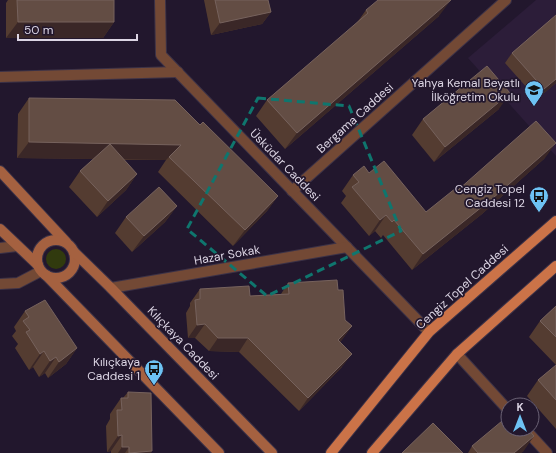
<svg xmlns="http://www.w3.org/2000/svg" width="556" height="453" font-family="'DM Sans',sans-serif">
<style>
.built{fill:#2c1d39}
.green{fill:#313a0e}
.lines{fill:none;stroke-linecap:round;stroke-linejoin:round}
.street-casing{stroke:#3c3247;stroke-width:12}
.secondary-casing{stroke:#3c3247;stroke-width:12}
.primary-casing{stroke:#3c3247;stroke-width:12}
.street{stroke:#734935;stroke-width:10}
.secondary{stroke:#a56140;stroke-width:10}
.primary{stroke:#cb7348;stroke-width:10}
.wall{fill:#543c31}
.shaded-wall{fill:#3a2727}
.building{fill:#634d44;stroke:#76625d}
.marked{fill:none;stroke:#0f766e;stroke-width:3;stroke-dasharray:8 5;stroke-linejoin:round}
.labels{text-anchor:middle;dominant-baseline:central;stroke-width:3.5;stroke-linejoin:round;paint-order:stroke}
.poi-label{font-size:12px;fill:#dcd5e4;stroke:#22172d;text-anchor:end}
.street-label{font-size:12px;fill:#dcd5e4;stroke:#22172d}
</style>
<rect width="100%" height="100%" fill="#22172d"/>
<path class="built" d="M536,0h20v156l-88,-98z"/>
<circle class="green" cx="56" cy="259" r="10"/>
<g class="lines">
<defs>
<g id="street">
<path d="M160,0l1,55 268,277"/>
<path d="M0,77l178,-5"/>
<path d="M292,191l214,-191"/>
<path d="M0,248l17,-2"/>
<path d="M0,284l18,-1 23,-12"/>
<path d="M111,288l236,-41"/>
<path d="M457,354l51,56"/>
<path d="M525,429l22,24"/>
</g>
<g id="secondary">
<path d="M0,171l66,71"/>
<path d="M0,229l38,36"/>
<circle cx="56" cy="259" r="19"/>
<path d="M74,252l37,36 161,165"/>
<path d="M46,275l173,178"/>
</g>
<g id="primary">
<path d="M331,453l98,-121 127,-111"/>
<path d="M372,453l85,-99 99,-88"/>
</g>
</defs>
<use href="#street" class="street-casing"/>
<use href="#secondary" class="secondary-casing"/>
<use href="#primary" class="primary-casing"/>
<use href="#street" class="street"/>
<use href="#secondary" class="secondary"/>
<use href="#primary" class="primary"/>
</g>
<g class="wall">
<path d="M8,0h106v22l-11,16h-97v-35z"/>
<path d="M204,0h64l3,12 -9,12 -51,11z"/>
<path d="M366,10l73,6 -154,133 -29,-33 11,-16 89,-76z"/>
<path d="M556,15v68l-19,16 -32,-36 7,-10z"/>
<path d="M29,98l171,27 78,71 -11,15 -34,35 -75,-74 8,-12h-42l13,14 -11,16 -29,27 -28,-30 11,-16 14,-12 -77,-1 1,-44z"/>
<path d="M499,109l-65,53 -22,-27 11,-16z"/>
<path d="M545,158l-63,56 -70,56 -29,-35 -2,3 -6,-7 -6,5 -28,-33 5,-7 -4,-5 11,-16 16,-2 57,39 32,-22z"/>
<path d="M177,206l-12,16 -33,30 -17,-19 11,-16z"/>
<path d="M288,283l50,7 7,30 7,6 -12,16 2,25 -43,44 -60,-59 -30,-1 -14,-13h-7l-2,-25 4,-7v-3l10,-14 50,7 31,-2z"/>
<path d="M556,306v123l-29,-33 11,-16 18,-15 -27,-28 11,-16z"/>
<path d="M25,311l52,37 -11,16 -18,14 -3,-5 -6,4 -6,-10 -4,3 -14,-22 3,-4 -6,-8 4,-5 -2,-4z"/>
<path d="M128,392l23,61h-40v-2l-4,1 -1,-26 4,-7v-5l11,-16h2z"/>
<path d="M534,436l-13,17h-53l4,-7z"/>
</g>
<g class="shaded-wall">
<path d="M451,0l-12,16 -154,133 12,-16z"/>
<path d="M271,12l-9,12 -51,11 9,-12z"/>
<path d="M18,22h96l-11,16h-97z"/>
<path d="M556,79v4l-19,16 7,-10z"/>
<path d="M510,93l-11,16 -65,53 11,-15z"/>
<path d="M29,142l152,3 -15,15 -149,-2z"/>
<path d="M556,143l-11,15 -63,56 -70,56 11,-16z"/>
<path d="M137,174l-11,16 -29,27 11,-16z"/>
<path d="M278,196l-11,15 -34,35 12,-16z"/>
<path d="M177,206l-12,16 -33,30 12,-16z"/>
<path d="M386,215l-11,16 -6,5 11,-16z"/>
<path d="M205,324l-10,14h-7l9,-13z"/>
<path d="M352,326l-10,14 -13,14 9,-14z"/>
<path d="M218,338h30l-9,14 -30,-1z"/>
<path d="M77,348l-11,16 -18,14 11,-16z"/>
<path d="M44,351l-11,16 -4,3 11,-16z"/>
<path d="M352,354l-10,13 -43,44 9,-13z"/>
<path d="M56,357l-11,16 -6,4 11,-16z"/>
<path d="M122,435l-11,16 -4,1 11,-16z"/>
<path d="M534,436l-11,16 -2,1h-7z"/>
<path d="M122,447h7l-4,6h-7z"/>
<path d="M152,451l-1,2h-21z"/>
</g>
<g class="building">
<path d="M17,0h97v22h-96z"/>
<path d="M215,0h53l3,12 -51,11z"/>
<path d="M378,0h73l-154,133 -30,-33 101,-87 -2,-3z"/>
<path d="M556,15v64l-12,10 -32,-36z"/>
<path d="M487,66l23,27 -65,54 -22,-28z"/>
<path d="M29,98l146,2 25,25 3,-3 75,74 -33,34 -76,-73 12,-12 -152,-3z"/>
<path d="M536,121l20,22 -63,55 -70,56 -29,-34 -2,2 -6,-7 -6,5 -28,-33 7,-5 -6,-7 11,-9 5,7 15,-12 42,51 30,-24 2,2z"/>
<path d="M110,144l27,30 -29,27 -28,-30z"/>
<path d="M159,187l18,19 -33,30 -18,-19z"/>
<path d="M337,280l1,10h5l2,30 7,6 -14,14 14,14 -44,44 -60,-60h-30l-13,-14 -8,1 -2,-25 5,-1v-10l49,-3 1,10 39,-2 -1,-11z"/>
<path d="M45,300l32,48 -18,14 -3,-5 -6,4 -6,-10 -4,3 -14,-22 4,-2 -7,-9 6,-4 -4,-6z"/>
<path d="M556,306v31l-16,-16z"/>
<path d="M556,365v35l-18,-20z"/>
<path d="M128,392l23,1 1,58 -23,2v-6h-7v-12l-4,1 -1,-26h5l-1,-12h7z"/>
<path d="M508,416v13h20l6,7 -20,17h-36l-6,-7z"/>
<path d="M433,423l30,30h-61z"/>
</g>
<path class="marked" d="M258,98l91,8 52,125 -134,65 -80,-67z"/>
<defs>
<symbol id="school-pin" viewBox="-11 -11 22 30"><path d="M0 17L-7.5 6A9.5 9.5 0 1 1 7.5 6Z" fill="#6dc2f3" stroke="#22172d"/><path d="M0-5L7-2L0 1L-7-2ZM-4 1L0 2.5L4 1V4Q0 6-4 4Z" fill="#111"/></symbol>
<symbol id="bus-pin" viewBox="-11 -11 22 30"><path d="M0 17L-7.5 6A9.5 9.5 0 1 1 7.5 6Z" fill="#6dc2f3" stroke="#22172d"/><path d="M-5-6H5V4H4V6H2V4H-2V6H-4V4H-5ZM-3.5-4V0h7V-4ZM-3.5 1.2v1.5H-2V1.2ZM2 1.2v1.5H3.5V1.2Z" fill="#111"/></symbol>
</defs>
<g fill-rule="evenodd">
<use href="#school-pin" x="523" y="79" width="22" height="30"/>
<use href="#bus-pin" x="528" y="185" width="22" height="30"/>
<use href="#bus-pin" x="143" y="358" width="22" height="30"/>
</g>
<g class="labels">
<g class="poi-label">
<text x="520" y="83">Yahya Kemal Beyatlı<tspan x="520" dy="14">İlköğretim Okulu</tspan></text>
<text x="525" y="189">Cengiz Topel<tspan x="525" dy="14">Caddesi 12</tspan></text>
<text x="140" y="362">Kılıçkaya<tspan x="140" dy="14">Caddesi 1</tspan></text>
</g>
<g class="street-label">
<text transform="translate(355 118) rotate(-42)">Bergama Caddesi</text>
<text transform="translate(285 165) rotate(46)">Üsküdar Caddesi</text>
<text transform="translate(227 255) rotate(-10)">Hazar Sokak</text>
<text transform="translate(462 287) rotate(-42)">Cengiz Topel Caddesi</text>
<text transform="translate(183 343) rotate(46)">Kılıçkaya Caddesi</text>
</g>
</g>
<g transform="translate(520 417)"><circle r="19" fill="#22172d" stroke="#6c6376"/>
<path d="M0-3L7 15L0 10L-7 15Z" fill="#6dc2f3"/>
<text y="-6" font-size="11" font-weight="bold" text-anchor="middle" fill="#dcd5e4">K</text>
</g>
<path d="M18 34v6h119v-6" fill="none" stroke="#dcd5e4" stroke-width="2"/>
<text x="24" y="34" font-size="12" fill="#dcd5e4" stroke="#22172d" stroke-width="3" paint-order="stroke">50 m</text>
</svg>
